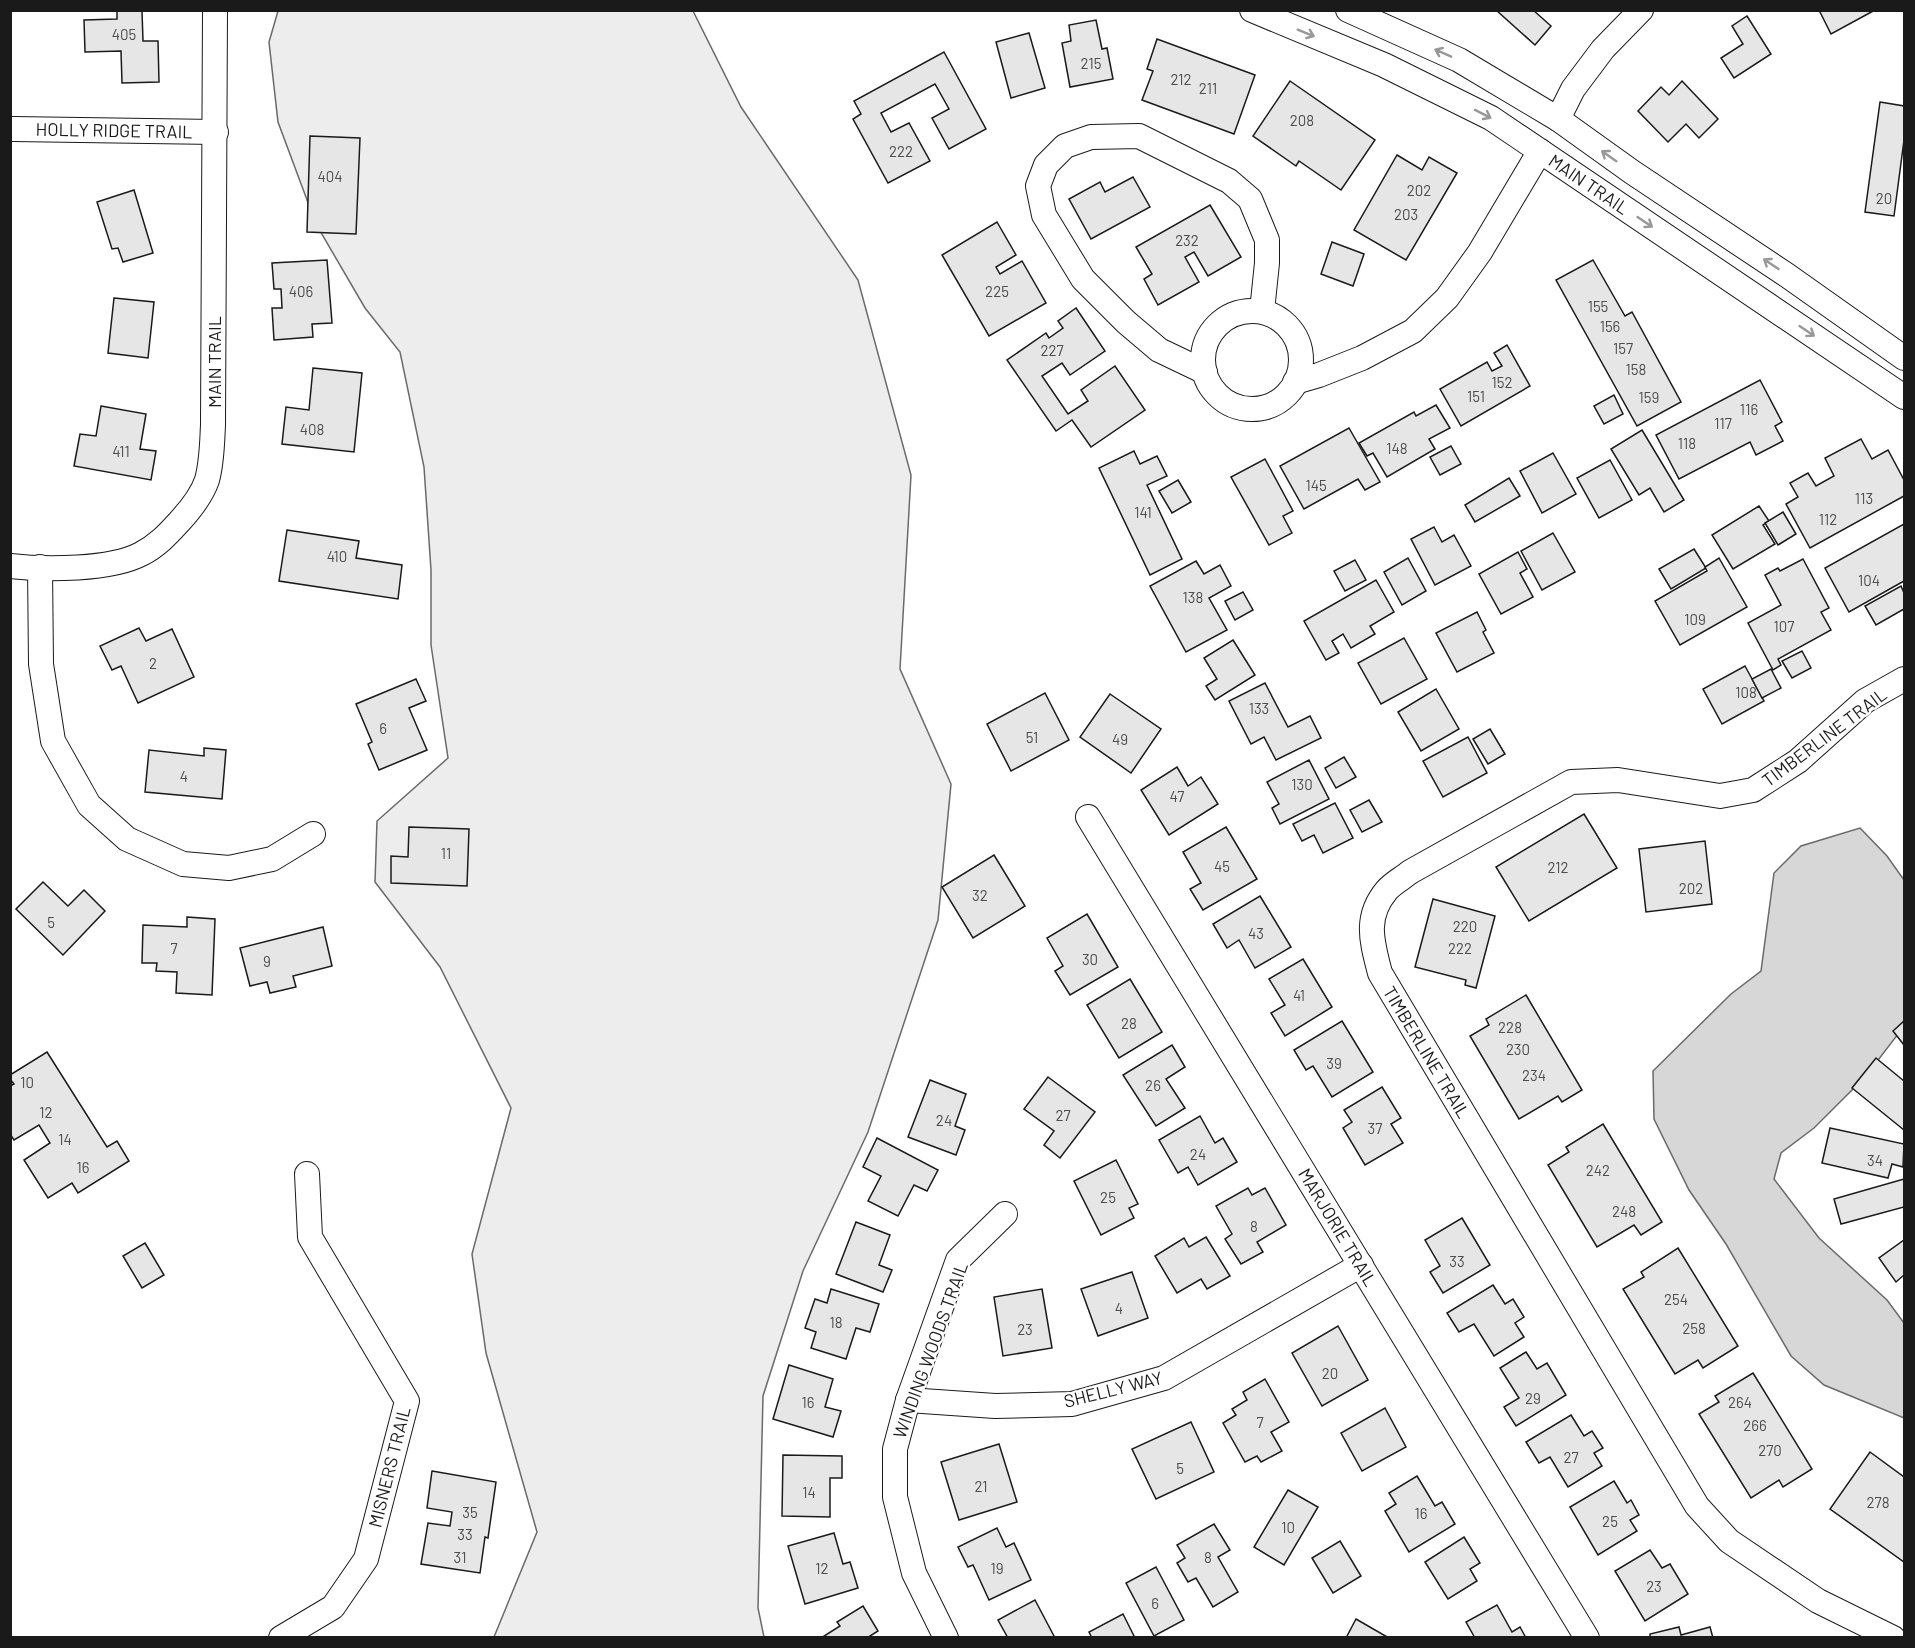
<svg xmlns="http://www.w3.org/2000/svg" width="1915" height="1648" font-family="Barlow,sans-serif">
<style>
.green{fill:#ededed;stroke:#6a6a6a;stroke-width:1.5}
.water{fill:#d7d7d7;stroke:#6a6a6a;stroke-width:1.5}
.building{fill:#e6e6e6;stroke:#1a1a1a;stroke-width:1.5}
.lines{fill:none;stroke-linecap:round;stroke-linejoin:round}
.minor-casing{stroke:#1a1a1a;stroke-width:26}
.minor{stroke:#fff;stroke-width:24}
.oneway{stroke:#989898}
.labels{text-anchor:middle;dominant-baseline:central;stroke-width:4.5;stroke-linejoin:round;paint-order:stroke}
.number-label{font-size:15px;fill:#4d4d4d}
.street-label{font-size:18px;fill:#1a1a1a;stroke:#fff}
</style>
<rect width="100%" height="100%" fill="#fff"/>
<path class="green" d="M278,11h415l48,96 117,173 53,195 -11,194 51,115 -13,136 -70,212 -65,139 -40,125 -5,212 6,29h-270l43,-105 -51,-179 -14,-99 39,-146 -71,-141 -65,-85 2,-61 71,-63 -17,-113v-75l-7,-103 -24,-115 -35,-44 -49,-84 -38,-102 -9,-80z"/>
<path class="water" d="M1860,828l27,28 17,24v143l-2,6 -37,48 -51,51 -33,25 -7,26 45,59 68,62 17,23v95l-80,-33 -33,-29 -65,-112 -37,-54 -35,-71 -1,-48 78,-77 30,-23 13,-98 27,-27z"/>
<g class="building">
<path d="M117,10h38l-13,1 1,30h15l1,41 -37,1 -1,-32 -36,1 -1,-32 33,-1z"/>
<path d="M1496,10h37l18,16 -16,19z"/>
<path d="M1819,10h56l-44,24z"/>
<path d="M1747,16l24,38 -37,24 -13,-20 22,-14 -11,-18z"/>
<path d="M1096,20l6,29 5,-1 6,31 -43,8 -8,-44 9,-2 -2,-16z"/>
<path d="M1029,33l16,55 -34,10 -15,-56z"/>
<path d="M1157,39l98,36 -21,59 -92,-34 11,-29 -6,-2z"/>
<path d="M944,52l42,77 -37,20 -17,-31 17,-9 -14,-25 -54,29 10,19 18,-9 21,38 -42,22 -35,-64 8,-5 -7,-13z"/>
<path d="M1290,81l85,59 -34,50 -42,-29 -3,5 -43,-30z"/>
<path d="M1682,81l36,38 -19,19 -13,-14 -18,18 -30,-31 23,-24 8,8z"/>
<path d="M1880,102l24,4v34l-10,76 -29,-4z"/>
<path d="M310,136l50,2 -4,96 -49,-2z"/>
<path d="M1397,155l25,15 7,-13 28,16 -51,87 -52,-30z"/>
<path d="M1133,177l17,30 -59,32 -22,-40 31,-17 5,10z"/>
<path d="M134,190l19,63 -30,9 -5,-14 -6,1 -15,-47z"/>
<path d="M1210,205l31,52 -33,19 -14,-24 -9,5 14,25 -41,23 -14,-26 8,-5 -16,-27z"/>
<path d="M997,222l19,33 -20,12 4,7 22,-13 24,42 -57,33 -47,-81z"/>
<path d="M1332,242l32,12 -11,32 -32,-12z"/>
<path d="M327,260l5,63 -20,1 1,13 -39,3 -2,-32h10l-1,-19h-7l-2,-26z"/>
<path d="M1593,260l32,56 7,-4 49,90 -44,24 -81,-146z"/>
<path d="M114,298l40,4 -6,56 -40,-5z"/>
<path d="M1076,308l29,43 -35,24 -8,-12 -20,13 26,38 20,-13 -7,-11 34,-24 30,44 -54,37 -19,-27 -16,11 -49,-71 39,-27 3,5 14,-10 -5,-7z"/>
<path d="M1507,345l23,41 -69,40 -21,-37 47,-27 5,9 10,-5 -8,-13z"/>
<path d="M313,368l49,5 -8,79 -72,-8 4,-37 23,3z"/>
<path d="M1760,380l22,42 -7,4 8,15 -27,14 -6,-13 -71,37 -23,-44z"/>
<path d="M1614,395l9,19 -19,10 -10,-18z"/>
<path d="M1436,405l14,23 -21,11 6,10 -48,28 -14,-24 -6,3 -8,-13 55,-31 2,4z"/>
<path d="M101,406l45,8 -6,35 16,2 -5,29 -77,-14 6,-32 16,2z"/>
<path d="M1349,428l31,54 -15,8 -7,-11 -54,30 -24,-43z"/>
<path d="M1642,430l42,70 -20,12 -14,-24 -11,7 -28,-46z"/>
<path d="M1861,439l11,20 16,-9 16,30v16l-94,52 -24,-44 12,-7 -8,-14 18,-10 8,13 18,-10 -9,-18z"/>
<path d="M1451,446l10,18 -21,11 -10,-18z"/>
<path d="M1134,451l6,13 17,-8 10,20 -20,9 35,74 -32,16 -51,-107z"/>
<path d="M1553,453l23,41 -34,19 -22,-42z"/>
<path d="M1265,459l28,52 -10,5 9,17 -23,12 -38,-68z"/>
<path d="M1610,460l22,40 -33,18 -22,-40z"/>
<path d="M1509,478l11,18 -45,26 -10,-17z"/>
<path d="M1178,480l13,22 -19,11 -13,-22z"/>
<path d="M1759,506l10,15 -6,4 12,19 -42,25 -21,-34z"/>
<path d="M1783,512l13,22 -18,11 -13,-22z"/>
<path d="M1904,524v57l-55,31 -24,-44z"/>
<path d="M1434,527l8,15 12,-7 17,31 -36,19 -24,-46z"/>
<path d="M287,530l72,11 -3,17 46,7 -4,34 -119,-18z"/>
<path d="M1553,533l22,39 -33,18 -21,-39z"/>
<path d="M1694,549l12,19 -35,21 -12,-20z"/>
<path d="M1518,552l9,17 -7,4 13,24 -32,17 -22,-40z"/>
<path d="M1408,558l18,33 -24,14 -18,-33z"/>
<path d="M1719,558l28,49 -67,38 -25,-44 52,-30 -2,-4z"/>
<path d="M1803,559l26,49 -8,4 10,18 -53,29 3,6 -8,5 -25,-47 33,-18 -16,-30 13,-7 2,3z"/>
<path d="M1355,560l11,20 -21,11 -11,-20z"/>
<path d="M1196,561l8,13 16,-9 11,21 -22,12 18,32 -41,22 -36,-66z"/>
<path d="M1376,580l18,32 -24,14 5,8 -24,14 -8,-14 -11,7 7,12 -13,7 -22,-39z"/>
<path d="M1901,586l3,7v16l-28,16 -11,-19z"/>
<path d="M1243,592l10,18 -18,10 -10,-19z"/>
<path d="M1477,612l9,18 -3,2 11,21 -37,19 -21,-39z"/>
<path d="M139,628l7,13 26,-12 22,48 -56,26 -17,-37 -9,4 -12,-24z"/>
<path d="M1404,638l23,41 -46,25 -23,-41z"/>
<path d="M1233,640l22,35 -40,25 -9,-14 11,-7 -13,-21z"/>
<path d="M1802,651l9,17 -19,10 -10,-17z"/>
<path d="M1745,666l19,35 -42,23 -19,-35z"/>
<path d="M1771,669l10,19 -19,10 -10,-19z"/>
<path d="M416,679l10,22 -17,7 18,42 -48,20 -11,-26 4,-2 -16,-38z"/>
<path d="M1265,683l23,44 22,-11 11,22 -45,22 -12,-23 -13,7 -22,-43z"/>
<path d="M1436,689l23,40 -38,22 -23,-39z"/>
<path d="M1045,693l24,47 -58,31 -24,-47z"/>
<path d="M1110,694l51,35 -30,44 -51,-36z"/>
<path d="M1490,729l15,25 -17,10 -15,-25z"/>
<path d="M1468,737l19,36 -44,24 -20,-36z"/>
<path d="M204,748l22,2 -4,49 -77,-7 4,-42 55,6z"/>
<path d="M1344,757l12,20 -20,11 -11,-20z"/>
<path d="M1309,760l20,39 -49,25 -8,-16 7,-4 -12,-22z"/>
<path d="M1177,767l11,19 13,-9 17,27 -49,31 -28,-45z"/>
<path d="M1369,800l13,22 -20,10 -12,-22z"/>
<path d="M1335,803l18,35 -30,15 -9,-18 -12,6 -9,-17z"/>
<path d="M1584,814l33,54 -88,53 -33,-54z"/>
<path d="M409,827l60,2 -2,57 -76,-3v-27l17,1z"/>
<path d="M1226,827l31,52 -54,31 -13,-21 11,-6 -18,-31z"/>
<path d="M1705,841l7,63 -66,8 -7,-63z"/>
<path d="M994,855l31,51 -52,32 -31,-51z"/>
<path d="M43,882l25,24 16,-16 21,21 -42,44 -47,-46z"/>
<path d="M1260,896l31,51 -36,21 -16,-28 -12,8 -14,-24z"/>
<path d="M1433,899l62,17 -19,72 -11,-3 1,-5 -51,-13z"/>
<path d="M1087,914l31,53 -48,28 -15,-24 8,-5 -16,-28z"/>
<path d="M187,917l28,2 -3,76 -36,-2 1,-21 -21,-1 1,-8h-15l1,-38 44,2z"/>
<path d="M323,927l9,39 -39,10 3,11 -26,6 -3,-11 -17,4 -10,-38z"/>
<path d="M1303,959l29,48 -47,29 -14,-23 14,-8 -16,-26z"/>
<path d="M1130,979l32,53 -43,26 -32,-53z"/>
<path d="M1526,995l56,95 -20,12 -4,-6 -39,23 -49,-83 19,-11 -3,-6z"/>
<path d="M1342,1021l31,51 -41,25 -19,-31 -7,4 -12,-20z"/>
<path d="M1904,1021v24l-11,-14z"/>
<path d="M1172,1045l13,22 -19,12 19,29 -29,18 -33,-51z"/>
<path d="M47,1052l60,95 10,-6 12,20 -51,32 -6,-10 -24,15 -24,-38 26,-17 -11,-18 -25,15 -4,-6v-48l4,-2 -4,-5v-4z"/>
<path d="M1876,1058l28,23v49l-52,-42z"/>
<path d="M1048,1077l47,35 -35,46 -16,-13 10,-14 -30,-22z"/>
<path d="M930,1080l36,14 -11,32 10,4 -9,25 -48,-18z"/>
<path d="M1382,1087l19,31 -10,6 12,19 -38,22 -22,-37 9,-6 -8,-12z"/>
<path d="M1200,1116l15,27 8,-5 14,24 -39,23 -10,-18 -10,6 -19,-33z"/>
<path d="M1603,1124l59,98 -21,13 -7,-10 -37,22 -49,-82 21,-13 -3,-5z"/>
<path d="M1830,1128l74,16 -1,23 -11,-3 -4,14 -66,-15z"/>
<path d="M877,1138l61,32 -11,21 -13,-6 -16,31 -30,-15 13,-25 -18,-9z"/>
<path d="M1116,1160l22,44 -9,4 5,10 -33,17 -27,-54z"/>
<path d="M1904,1179v28l-63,17 -7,-25z"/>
<path d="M1248,1188l4,7 13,-7 21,37 -29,17 6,10 -22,12 -16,-25 7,-5 -16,-28z"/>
<path d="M1462,1218l28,47 -47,28 -13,-21 10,-6 -15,-26z"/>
<path d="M856,1222l34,13 -11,30 13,5 -9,22 -47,-18z"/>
<path d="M1206,1237l24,39 -23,13 -6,-10 -24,14 -22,-37 29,-18 5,9z"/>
<path d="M1904,1240v35l-8,7 -17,-24z"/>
<path d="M145,1243l19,32 -22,13 -19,-32z"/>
<path d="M1678,1248l60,98 -35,22 -5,-8 -23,14 -52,-85 21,-12 -3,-5z"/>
<path d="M1132,1272l16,46 -50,18 -17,-47z"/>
<path d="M1493,1285l12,19 8,-5 11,18 -9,6 9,14 -30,19 -20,-32 -15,8 -12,-19z"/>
<path d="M831,1289l48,15 -9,28 -14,-4 -10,31 -35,-11 5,-16 -11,-4 10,-29 12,4z"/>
<path d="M1042,1289l10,59 -49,8 -9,-59z"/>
<path d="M1338,1326l30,54 -46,26 -30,-53z"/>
<path d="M1526,1352l11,17 10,-6 19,32 -50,31 -12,-19 15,-9 -19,-30z"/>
<path d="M789,1365l44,14 -8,28 16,4 -8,26 -60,-18z"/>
<path d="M1753,1373l59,96 -29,18 -4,-7 -28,18 -52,-84 20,-12 -4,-6z"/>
<path d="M1265,1379l24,43 -18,10 11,19 -21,11 -4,-6 -12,6 -22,-39 13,-8 -4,-6 15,-9 -4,-8z"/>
<path d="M1385,1408l21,39 -44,24 -21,-38z"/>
<path d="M1571,1415l13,21 8,-5 11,17 -9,5 8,13 -34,21 -18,-30 -11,6 -13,-21z"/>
<path d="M1191,1422l23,50 -58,27 -24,-50z"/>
<path d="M999,1444l18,58 -58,18 -18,-58z"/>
<path d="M1870,1452l34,25v85l-74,-53z"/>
<path d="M783,1455l59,1v22h-12v39l-48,-1z"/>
<path d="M432,1471l64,11 -8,56 -3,-1 -5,36 -59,-9 7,-41 22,3 2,-14 -25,-4z"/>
<path d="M1417,1476l18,30 7,-4 13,22 -46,28 -24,-41 11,-7 -7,-11z"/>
<path d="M1614,1481l13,22 4,-3 8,15 -9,5 7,11 -39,24 -28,-48z"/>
<path d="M1288,1490l30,17 -34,58 -30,-18z"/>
<path d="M1214,1524l16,26 -12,7 20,35 -25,15 -17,-29 -8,4 -11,-19 8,-5 -8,-13z"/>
<path d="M997,1528l9,19 8,-4 17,37 -42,20 -16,-35 -5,2 -10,-20z"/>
<path d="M834,1533l9,31 7,-2 8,26 -53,16 -17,-58z"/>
<path d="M1464,1537l16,26 -10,6 7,12 -29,18 -23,-37z"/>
<path d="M1340,1541l21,35 -28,17 -21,-35z"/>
<path d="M1650,1550l12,18 8,-4 18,30 -43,27 -30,-50z"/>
<path d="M1156,1567l28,53 -30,16 -28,-53z"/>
<path d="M1035,1600l20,38h-47l-10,-18z"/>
<path d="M1497,1605l15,27 8,-5 6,11h-51l-9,-16z"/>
<path d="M863,1606l15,25 -11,7h-46l19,-12 -3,-4z"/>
<path d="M1123,1614l12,24h-43l-3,-6z"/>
<path d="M1356,1619l33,19h-43z"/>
<path d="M1679,1627l2,8 29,-8 3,11h-63v-4z"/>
</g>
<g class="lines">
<defs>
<g id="minor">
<path d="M1252,10l132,55 107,53 413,279"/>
<path d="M1348,10l111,50 99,59 74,53 156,104 116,82"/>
<path d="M1558,119l15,-30 30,-40 38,-39"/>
<path d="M13,129l203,3"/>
<circle cx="1252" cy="360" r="49"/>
<path d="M1205,372l-46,-22 -33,-28 -43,-43 -39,-64 -6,-29 8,-21 19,-19 26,-9 48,-1 90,45 21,18 17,41v23l-5,48"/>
<path d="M1295,382l24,-7 43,-17 51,-27 34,-33 33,-46 60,-101"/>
<path d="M10,566c35,4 101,4 131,-12 16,-8 27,-20 38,-32 11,-12 23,-27 28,-42 5,-18 5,-36 6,-55l2,-415"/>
<path d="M40,567l1,97 12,77 36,64 38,34 56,25 46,4 43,-9 41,-25"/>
<path d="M1088,817l499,821"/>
<path d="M908,1400l87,6 77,-2 92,-26 197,-113"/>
<path d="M281,1638l52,-31 33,-48 41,-158 -97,-164 -3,-63"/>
<path d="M946,1638l-32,-65 -19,-76v-48l13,-49 50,-140 47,-46"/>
<path d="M1893,1638l-75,-37 -89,-60 -32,-35 -317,-533c-8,-31 -16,-56 7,-83 6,-7 16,-12 23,-18l161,-90 47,-2 102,16 33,-6 45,-29 67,-60 39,-22"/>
</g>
</defs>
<use href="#minor" class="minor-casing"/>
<use href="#minor" class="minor"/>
</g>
<defs><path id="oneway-shaft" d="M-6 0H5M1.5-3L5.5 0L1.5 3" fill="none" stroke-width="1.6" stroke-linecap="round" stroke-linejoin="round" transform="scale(1.5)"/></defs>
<g class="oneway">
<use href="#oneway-shaft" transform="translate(1306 33) rotate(22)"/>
<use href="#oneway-shaft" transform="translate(1443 53) rotate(-156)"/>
<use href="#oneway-shaft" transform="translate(1483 114) rotate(27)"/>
<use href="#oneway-shaft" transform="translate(1609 156) rotate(-145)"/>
<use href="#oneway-shaft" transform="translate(1645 222) rotate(34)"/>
<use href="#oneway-shaft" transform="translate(1771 264) rotate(-146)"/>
<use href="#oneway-shaft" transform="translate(1807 331) rotate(34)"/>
</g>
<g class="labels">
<g class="number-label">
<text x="124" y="34">405</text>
<text x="1091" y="63">215</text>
<text x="1181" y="79">212</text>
<text x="1208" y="88">211</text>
<text x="1302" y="120">208</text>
<text x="901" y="151">222</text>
<text x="330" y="176">404</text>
<text x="1419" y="190">202</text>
<text x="1884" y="198">20</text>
<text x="1406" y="214">203</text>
<text x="1187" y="240">232</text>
<text x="301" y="291">406</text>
<text x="997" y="291">225</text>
<text x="1598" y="306">155</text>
<text x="1610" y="326">156</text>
<text x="1623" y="348">157</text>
<text x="1052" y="350">227</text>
<text x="1636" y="369">158</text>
<text x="1502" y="382">152</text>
<text x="1476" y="396">151</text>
<text x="1649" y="397">159</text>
<text x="1749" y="409">116</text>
<text x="1723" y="423">117</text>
<text x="312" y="429">408</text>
<text x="1687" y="443">118</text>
<text x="1397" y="448">148</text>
<text x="121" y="451">411</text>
<text x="1316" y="485">145</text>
<text x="1864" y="498">113</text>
<text x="1143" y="512">141</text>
<text x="1828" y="519">112</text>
<text x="337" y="556">410</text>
<text x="1869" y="580">104</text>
<text x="1193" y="597">138</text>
<text x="1695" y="619">109</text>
<text x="1784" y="626">107</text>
<text x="153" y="663">2</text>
<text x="1746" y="692">108</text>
<text x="1259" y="708">133</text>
<text x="383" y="728">6</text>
<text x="1032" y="737">51</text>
<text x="1120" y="739">49</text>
<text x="184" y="776">4</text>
<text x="1302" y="784">130</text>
<text x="1177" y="796">47</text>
<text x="446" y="853">11</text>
<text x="1222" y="866">45</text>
<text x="1558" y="867">212</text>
<text x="1691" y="888">202</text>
<text x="980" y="895">32</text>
<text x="51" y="922">5</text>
<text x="1465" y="926">220</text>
<text x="1256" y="933">43</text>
<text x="174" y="948">7</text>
<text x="1460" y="948">222</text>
<text x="1090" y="959">30</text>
<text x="267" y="961">9</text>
<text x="1299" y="995">41</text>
<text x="1129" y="1023">28</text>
<text x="1510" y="1027">228</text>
<text x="1518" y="1049">230</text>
<text x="1334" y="1063">39</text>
<text x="1534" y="1075">234</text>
<text x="27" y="1082">10</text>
<text x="1153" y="1085">26</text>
<text x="46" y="1112">12</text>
<text x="1063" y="1115">27</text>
<text x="944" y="1120">24</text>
<text x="1375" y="1128">37</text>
<text x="65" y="1139">14</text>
<text x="1198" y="1154">24</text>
<text x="1875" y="1160">34</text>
<text x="83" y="1167">16</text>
<text x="1598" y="1170">242</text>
<text x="1108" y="1197">25</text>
<text x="1624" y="1211">248</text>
<text x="1254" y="1226">8</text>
<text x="1457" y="1261">33</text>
<text x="1676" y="1299">254</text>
<text x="1119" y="1308">4</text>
<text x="836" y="1322">18</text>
<text x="1694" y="1328">258</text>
<text x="1025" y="1329">23</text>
<text x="1330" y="1373">20</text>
<text x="1533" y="1398">29</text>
<text x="808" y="1402">16</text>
<text x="1740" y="1402">264</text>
<text x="1260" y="1422">7</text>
<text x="1755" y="1425">266</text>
<text x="1770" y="1450">270</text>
<text x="1571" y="1457">27</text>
<text x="1180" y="1468">5</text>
<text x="981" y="1486">21</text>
<text x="809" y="1492">14</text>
<text x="1878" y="1502">278</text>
<text x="470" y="1512">35</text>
<text x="1421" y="1513">16</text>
<text x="1610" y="1521">25</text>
<text x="1288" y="1527">10</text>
<text x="465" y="1534">33</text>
<text x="460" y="1557">31</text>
<text x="1208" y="1557">8</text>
<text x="822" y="1568">12</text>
<text x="997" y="1568">19</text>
<text x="1654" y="1586">23</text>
<text x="1155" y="1603">6</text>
</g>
<g class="street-label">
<text transform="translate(114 130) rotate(1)">HOLLY RIDGE TRAIL</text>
<text transform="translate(1589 184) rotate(34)">MAIN TRAIL</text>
<text transform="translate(214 362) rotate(-90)">MAIN TRAIL</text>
<text transform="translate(1824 737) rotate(-37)">TIMBERLINE TRAIL</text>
<text transform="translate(1427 1052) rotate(59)">TIMBERLINE TRAIL</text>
<text transform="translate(1338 1227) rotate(59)">MARJORIE TRAIL</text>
<text transform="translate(930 1350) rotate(-70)">WINDING WOODS TRAIL</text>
<text transform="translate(1113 1389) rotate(-14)">SHELLY WAY</text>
<text transform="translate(389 1467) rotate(-76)">MISNERS TRAIL</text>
</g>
</g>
<rect width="1915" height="1648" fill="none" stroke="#1a1a1a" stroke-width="24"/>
</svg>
